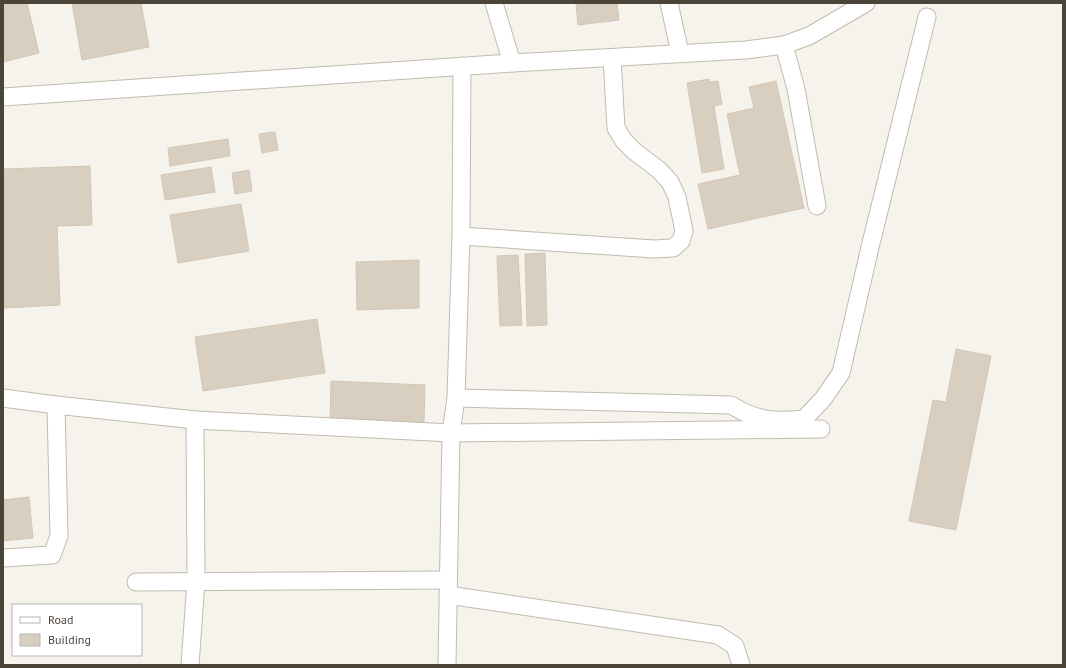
<svg xmlns="http://www.w3.org/2000/svg" width="1066" height="668" font-family="'PT Sans',sans-serif">
<style>
.building{fill:#d8cfc1;stroke:#d3c7b4}
.lines{fill:none;stroke-linecap:round;stroke-linejoin:round}
.minor-casing{stroke:#c2bbae;stroke-width:19}
.minor{stroke:#fff;stroke-width:17}
</style>
<rect width="100%" height="100%" fill="#f6f3ec"/>
<g class="building">
<path d="M3,3h24l12,50 -36,9z"/>
<path d="M72,3h69l8,44 -67,13z"/>
<path d="M576,3h41l2,17 -41,5z"/>
<path d="M709,79v3l9,-1 4,23 -8,2 10,63 -22,4 -15,-90z"/>
<path d="M776,81l28,127 -96,21 -10,-45 42,-9 -13,-61 27,-6 -5,-21z"/>
<path d="M275,132l3,18 -16,3 -3,-19z"/>
<path d="M228,139l2,17 -60,10 -2,-18z"/>
<path d="M90,166l2,59 -35,1 3,79 -56,3 -1,-139z"/>
<path d="M211,167l4,25 -50,8 -4,-25z"/>
<path d="M249,170l3,21 -17,3 -3,-21z"/>
<path d="M241,204l8,47 -71,12 -8,-48z"/>
<path d="M545,253l2,72 -20,1 -2,-72z"/>
<path d="M518,255l4,70 -22,1 -3,-70z"/>
<path d="M419,260v48l-62,2 -1,-48z"/>
<path d="M317,319l8,54 -122,18 -8,-54z"/>
<path d="M956,349l35,7 -35,174 -47,-9 24,-121 13,2z"/>
<path d="M331,381l94,4 -1,40 -94,-3z"/>
<path d="M29,497l4,41 -30,3v-41z"/>
</g>
<g class="lines">
<defs>
<g id="minor">
<path d="M494,3l18,60"/>
<path d="M669,3l11,50"/>
<path d="M784,45l12,44 21,117"/>
<path d="M3,97l509,-34 234,-13 38,-5 25,-9 57,-33"/>
<path d="M461,236l193,13 19,-1 8,-7 3,-10 -7,-34 -7,-15 -11,-12 -25,-19 -10,-10 -8,-13 -4,-70"/>
<path d="M3,398l53,7 139,15 256,13 370,-4"/>
<path d="M456,398l275,7c26,16 43,17 73,14l19,-20 18,-26 30,-130 56,-226"/>
<path d="M3,558l49,-3 7,-19 -3,-131"/>
<path d="M136,582l312,-2"/>
<path d="M448,595l270,40 17,11 6,19"/>
<path d="M190,665l6,-84 -1,-161"/>
<path d="M447,665l4,-232 5,-35 5,-162 1,-170"/>
</g>
</defs>
<use href="#minor" class="minor-casing"/>
<use href="#minor" class="minor"/>
</g>
<rect width="1066" height="668" fill="none" stroke="#4b4439" stroke-width="8"/>
<rect x="12" y="604" width="130" height="52" fill="#ffffff" stroke="#b7b4b0"/>
<rect x="20" y="617" width="20" height="6" fill="#ffffff" stroke="#b7b4b0"/>
<text x="48" y="624" font-size="12" fill="#4b4439">Road</text>
<rect x="20" y="634" width="20" height="12" fill="#d8cfc1" stroke="#b7b4b0"/>
<text x="48" y="644" font-size="12" fill="#4b4439">Building</text>
</svg>
